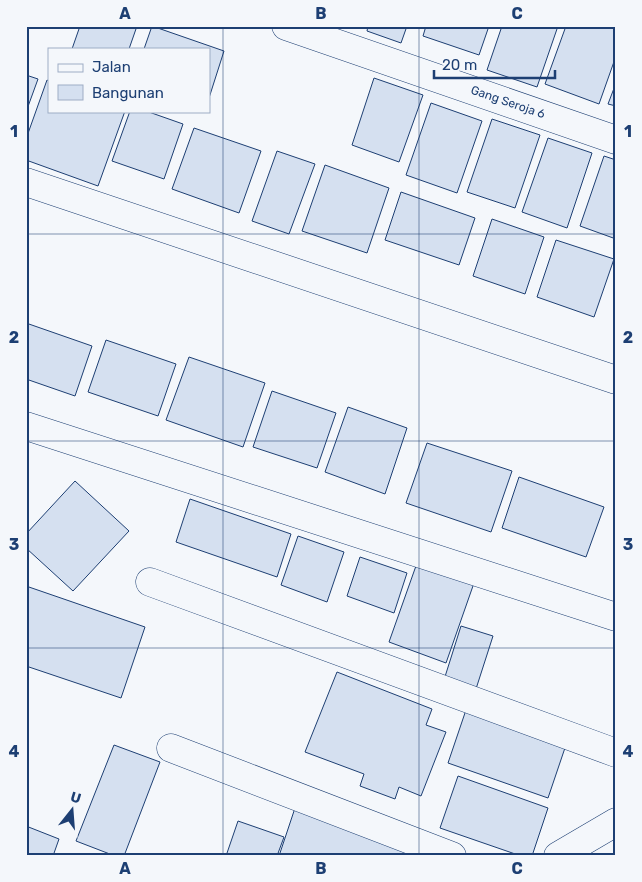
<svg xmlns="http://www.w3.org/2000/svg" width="642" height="882" font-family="Rubik,sans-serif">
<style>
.building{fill:#d5e0f0;stroke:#1d3f73}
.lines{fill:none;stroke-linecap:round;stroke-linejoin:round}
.minor-casing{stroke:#1d3f73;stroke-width:29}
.minor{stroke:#f4f7fb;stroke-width:28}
.grid{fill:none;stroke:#1d3f73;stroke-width:1;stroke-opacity:0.55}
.labels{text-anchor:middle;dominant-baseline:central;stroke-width:4;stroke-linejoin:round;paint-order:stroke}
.street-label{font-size:12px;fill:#1d3f73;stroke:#f4f7fb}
.neatline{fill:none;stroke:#1d3f73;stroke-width:2}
.grid-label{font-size:16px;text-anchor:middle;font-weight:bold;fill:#1d3f73}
</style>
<rect width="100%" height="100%" fill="#f4f7fb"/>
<g class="building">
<path d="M80,26h57l-8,23h-57z"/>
<path d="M152,26l72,25 -15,47v-49h-65z"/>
<path d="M368,26h39l-6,17 -34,-12z"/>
<path d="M426,26h63l-10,29 -56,-19z"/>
<path d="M502,26h56l-21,61 -50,-17z"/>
<path d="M566,26h50v30l-17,48 -54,-20z"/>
<path d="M26,75l12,4 -12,33z"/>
<path d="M374,78l49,17 -24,67 -47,-17z"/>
<path d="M47,80l2,1v30h76l-27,75 -72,-26v-21z"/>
<path d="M616,83v23l-8,-2z"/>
<path d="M431,103l51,18 -25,72 -51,-18z"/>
<path d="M130,111h16l37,13 -19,55 -52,-18z"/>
<path d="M492,119l48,16 -25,73 -48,-16z"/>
<path d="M194,128l67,23 -22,62 -67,-24z"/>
<path d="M548,138l44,15 -25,75 -45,-16z"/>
<path d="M277,151l38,13 -26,70 -37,-13z"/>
<path d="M604,156l12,4v79l-36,-13z"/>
<path d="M325,165l64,23 -22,65 -65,-22z"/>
<path d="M401,192l74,26 -16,47 -74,-25z"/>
<path d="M492,219l52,18 -19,57 -52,-18z"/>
<path d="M556,240l58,19 -20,58 -57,-20z"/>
<path d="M26,323l66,23 -17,50 -49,-17z"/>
<path d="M106,340l70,24 -18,52 -70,-24z"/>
<path d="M189,357l76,26 -22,64 -77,-27z"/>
<path d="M272,391l64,22 -19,55 -64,-21z"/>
<path d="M348,407l59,21 -22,66 -60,-22z"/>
<path d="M427,443l85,28 -21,61 -85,-29z"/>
<path d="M519,477l85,30 -18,50 -84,-29z"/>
<path d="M75,481l54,50 -56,60 -47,-43v-14z"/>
<path d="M190,499l101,35 -14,43 -101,-35z"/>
<path d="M298,536l46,16 -17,50 -46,-17z"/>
<path d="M360,557l47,16 -13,40 -47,-17z"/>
<path d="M417,563l57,20 -28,80 -57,-21z"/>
<path d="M26,586l119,41 -24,71 -95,-32z"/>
<path d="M461,626l32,10 -18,56 -32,-9z"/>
<path d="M337,672l95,37 -6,16 20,7 -25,64 -22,-9 -4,12 -35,-13 4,-12 -59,-22z"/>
<path d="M468,704l100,35 -20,59 -100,-35z"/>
<path d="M114,745l46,17 -36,94h-9l-39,-15z"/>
<path d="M458,776l90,32 -16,48h-11l-81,-28z"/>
<path d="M295,808l137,48h-153z"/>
<path d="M238,821l46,16 -7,19h-51z"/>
<path d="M26,826l33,13 -6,17h-27z"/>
</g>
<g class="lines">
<defs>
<g id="minor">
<path d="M286,26l330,114"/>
<path d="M26,182l590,198"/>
<path d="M26,426l590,191"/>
<path d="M150,582l466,171"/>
<path d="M171,748l281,108"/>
<path d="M558,856l58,-34"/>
</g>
</defs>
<use href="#minor" class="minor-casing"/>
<use href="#minor" class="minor"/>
</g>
<path class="grid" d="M223,26v830M419,26v830M26,234h590M26,441h590M26,648h590"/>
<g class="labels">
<g class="street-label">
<text transform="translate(508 102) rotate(19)">Gang Seroja 6</text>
</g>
</g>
<rect width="642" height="882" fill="none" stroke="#f4f7fb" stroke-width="55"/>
<rect x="48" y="48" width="162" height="65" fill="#f4f7fb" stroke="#9eadc5"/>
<rect x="58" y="64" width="25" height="8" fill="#f4f7fb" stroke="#9eadc5"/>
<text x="92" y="72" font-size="15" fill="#1d3f73">Jalan</text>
<rect x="58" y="85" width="25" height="15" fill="#d5e0f0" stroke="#9eadc5"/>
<text x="92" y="98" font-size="15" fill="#1d3f73">Bangunan</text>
<g transform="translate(72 810) rotate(17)" stroke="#f4f7fb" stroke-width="4" paint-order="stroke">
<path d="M0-4L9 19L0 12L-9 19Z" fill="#1d3f73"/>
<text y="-8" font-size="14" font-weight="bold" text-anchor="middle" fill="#1d3f73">U</text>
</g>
<path d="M434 70v8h121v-8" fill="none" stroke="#1d3f73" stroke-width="2.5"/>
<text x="442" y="70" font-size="15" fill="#1d3f73" stroke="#f4f7fb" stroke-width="4" paint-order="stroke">20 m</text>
<rect x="28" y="28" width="586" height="826" class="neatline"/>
<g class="grid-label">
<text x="125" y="19">A</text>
<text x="321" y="19">B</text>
<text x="517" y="19">C</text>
<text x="14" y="137">1</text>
<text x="628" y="137">1</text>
<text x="14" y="343">2</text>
<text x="628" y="343">2</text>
<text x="14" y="550">3</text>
<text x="628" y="550">3</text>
<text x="14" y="757">4</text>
<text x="628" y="757">4</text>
<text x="125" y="874">A</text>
<text x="321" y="874">B</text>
<text x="517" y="874">C</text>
</g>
</svg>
